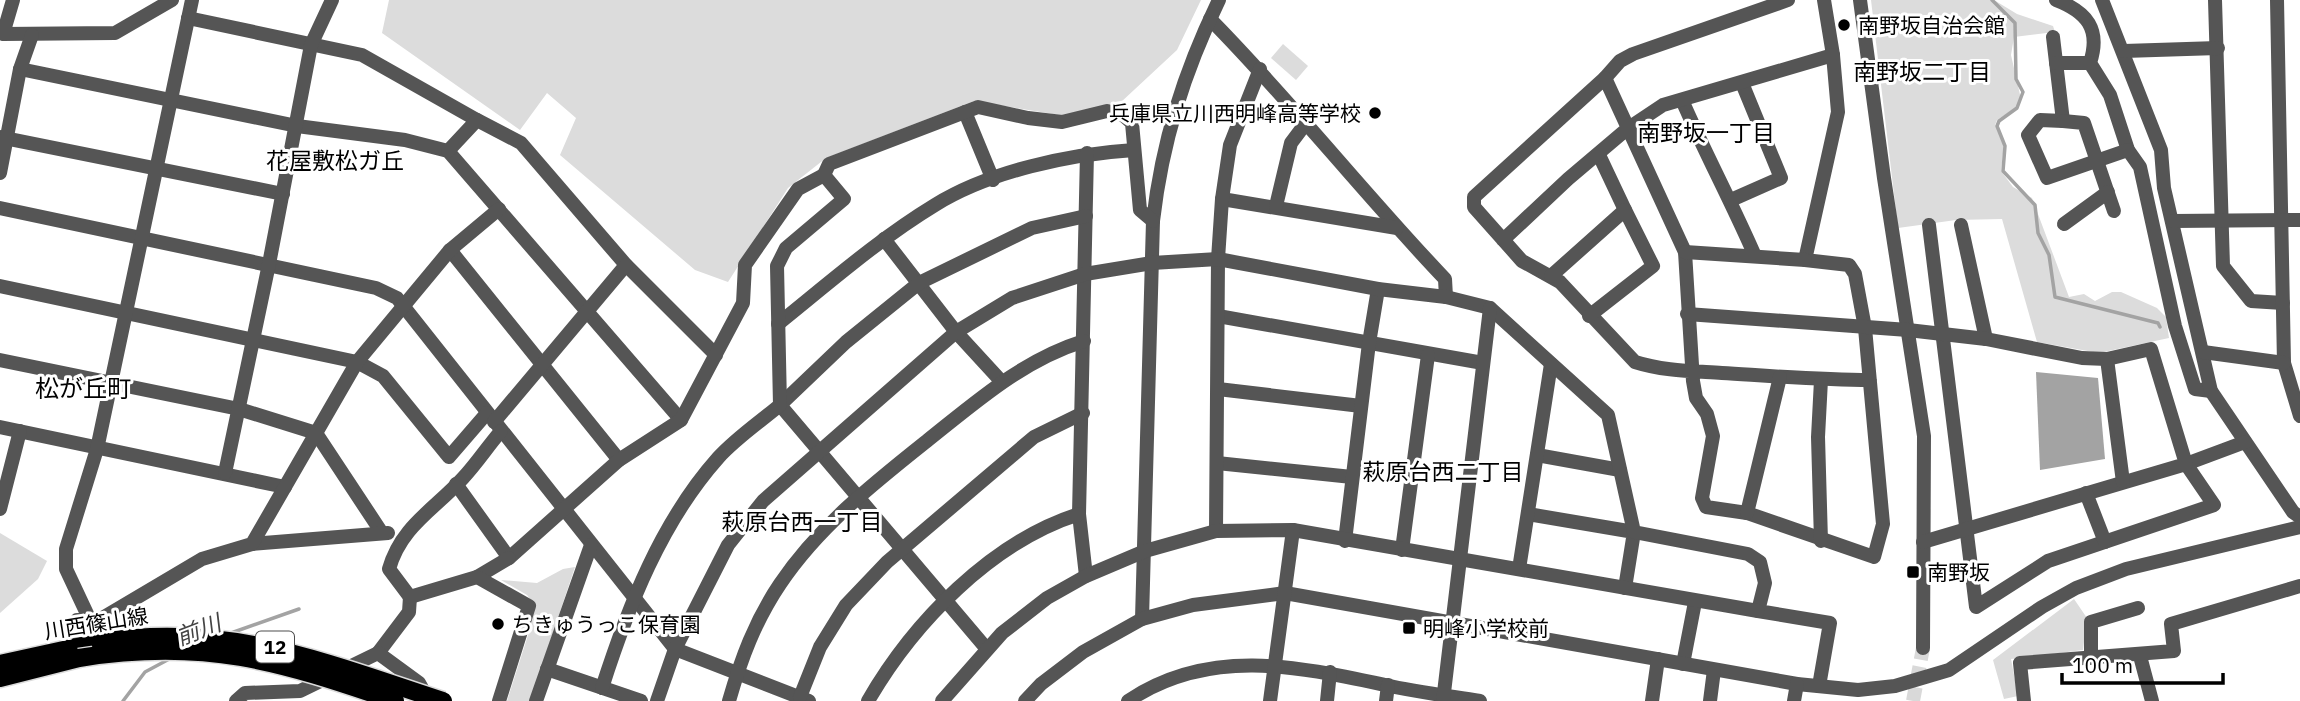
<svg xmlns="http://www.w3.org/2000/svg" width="2300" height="701" font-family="'IBM Plex Sans','Noto Sans JP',sans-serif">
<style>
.green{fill:#dcdcdc}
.water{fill:#a3a3a3}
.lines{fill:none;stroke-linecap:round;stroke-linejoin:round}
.stream{stroke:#a3a3a3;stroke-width:3.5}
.minor-tunnel{stroke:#d9d9d9;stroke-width:14;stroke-dasharray:14 7;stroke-linecap:butt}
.major-casing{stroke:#dbdbdb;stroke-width:21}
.minor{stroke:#555;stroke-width:14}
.major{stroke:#000;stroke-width:18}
.major-bridge-casing{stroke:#dbdbdb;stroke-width:21;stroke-linecap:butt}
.major-bridge{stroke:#000;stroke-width:18}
.poi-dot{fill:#000;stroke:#fff;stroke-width:2.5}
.labels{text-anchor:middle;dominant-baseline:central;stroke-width:6;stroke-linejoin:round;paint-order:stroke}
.shield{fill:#fff;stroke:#4c4c4c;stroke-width:2}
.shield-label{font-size:19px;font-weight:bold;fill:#000}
.poi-label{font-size:21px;fill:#000;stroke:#fff;text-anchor:start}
.street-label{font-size:21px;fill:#000;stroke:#fff}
.neighbourhood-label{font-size:23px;fill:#000;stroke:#fff}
.water-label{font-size:23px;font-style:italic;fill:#444;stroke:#fff}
.quarter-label{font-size:24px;fill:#000;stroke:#fff}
</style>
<rect width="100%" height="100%" fill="#fff"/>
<g class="green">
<path d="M389,0h812l-24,50 -57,53 -55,13 -91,-15 -148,57 -38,30 -60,94 -33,-12 -135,-115 16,-37 -29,-25 -27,37 -138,-97z"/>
<path d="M1871,0h123l23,14 36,12 2,6 -41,5 -3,18 10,44 -4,8 -20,13 -2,5 9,19 -3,27 12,16 19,11 37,99 15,-3 11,7 17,-9h9l36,16 9,9 3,21 -70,15 -62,-11 -35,-123 -46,1 -58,8z"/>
<path d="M1283,44l25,22 -12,14 -25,-22z"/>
<path d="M0,533l47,28 -9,18 -38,34z"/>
<path d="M575,567l-45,134h-23l22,-69 4,-29 -6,-8 -26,-15 36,3 26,-14z"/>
<path d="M2074,599l13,19 -4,32 -72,9 7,37 -14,3 -11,-39z"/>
</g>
<path class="water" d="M2036,372l62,6 7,81 -65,11z"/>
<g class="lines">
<g class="stream">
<path d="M1992,0l23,23 1,56 7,13 -6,16 -18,13 -2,5 8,20 -2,25 32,34 3,28 11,22 6,42 103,26 2,4"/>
<path d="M231,633l68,-24"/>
<path d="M123,701l22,-29 28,-15"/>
</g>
<path class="minor-tunnel" d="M1913,701l10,-53"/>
<defs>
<g id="major">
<path d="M0,664l100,-22"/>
<path d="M0,678l79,-20"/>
</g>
</defs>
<use href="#major" class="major-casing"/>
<g class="minor">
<path d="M13,0l-10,34 112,-1 57,-33"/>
<path d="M1824,0l9,55"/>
<path d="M1860,0l24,178 40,258 -1,212"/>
<path d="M2056,0c31,12 45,29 34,63l20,32 18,55 12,17 35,159 20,63 16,2"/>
<path d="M2102,0l59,150 3,38 47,203 82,121 7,5"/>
<path d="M2215,0l8,266 28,35 32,2"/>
<path d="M2277,0l7,363 16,53"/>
<path d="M188,18l174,37 115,65"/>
<path d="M1210,19c82,83 154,175 235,260l1,18"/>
<path d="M2053,37l10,84 -23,-1 -12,15 19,43 81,-28"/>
<path d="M2124,51l94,-3"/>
<path d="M2056,63h34"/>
<path d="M20,69l277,57 108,14 43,11 233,269"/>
<path d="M1605,78l15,-17 13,-7 155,-54"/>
<path d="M1682,100c23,53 50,103 73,156"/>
<path d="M965,112l28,68"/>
<path d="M2063,121l21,2 30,88"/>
<path d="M0,137l283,57"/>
<path d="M448,151l29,-31 44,23 105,122 90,90"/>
<path d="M1599,155l26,55"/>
<path d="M0,173l20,-104 12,-34"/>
<path d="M1222,199l175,29"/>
<path d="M1731,200l50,-22 -39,-95"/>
<path d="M1276,206l15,-63 15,-20"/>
<path d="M0,208l376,80 21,10 278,351 134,52"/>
<path d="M2173,221l127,-1"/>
<path d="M2064,224l44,-32"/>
<path d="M1929,225l47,382 72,-46 166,-56 -28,-41 59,-22"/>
<path d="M1961,225l25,114"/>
<path d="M884,239l72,93 45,49"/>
<path d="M1503,240l65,-61 59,-50 36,-24 170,-50 5,57 -33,148 44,5 6,9 10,54 18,196 -9,33 -127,-44 -41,-6 -4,-9 11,-62 -6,-22 -11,-16 -3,-17 -8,-129 -80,-174 -131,119v10l48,54 38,21 75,80c28,9 58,9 87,11 49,3 98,7 148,7"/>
<path d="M450,250l169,210"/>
<path d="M1685,252l120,8"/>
<path d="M1551,276l74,-66 28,56 -64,50"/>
<path d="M0,286l357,76 26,14 66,81 38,-44"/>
<path d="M1687,314l221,16 78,9 96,19 25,1 44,-10 35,115 -263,78"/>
<path d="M1218,316l265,47"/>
<path d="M778,324c51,-41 101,-85 157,-119 55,-34 135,-51 199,-55"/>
<path d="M2203,352l81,11"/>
<path d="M2107,359l16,123"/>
<path d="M0,360l239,49 77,24 66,100"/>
<path d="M1821,380l-3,57 3,104"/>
<path d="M1218,389l143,17"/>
<path d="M494,422l132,-157"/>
<path d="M0,427l285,60"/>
<path d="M1537,455l83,15"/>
<path d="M1217,463l135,14"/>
<path d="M225,473l44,-209 42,-219 21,-45"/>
<path d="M456,484l53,74 110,-98 62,-40 62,-117 2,-38 53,-76 26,-14"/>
<path d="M2086,493l19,49"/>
<path d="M0,509l20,-78"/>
<path d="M1747,513l33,-136"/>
<path d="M1528,514l106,18 -9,56"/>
<path d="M1216,531l2,-272 4,-60 8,-54 30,-76"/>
<path d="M1345,541l24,-198 9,-54"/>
<path d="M252,544l136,-11"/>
<path d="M1402,550l26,-195"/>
<path d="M1519,569l32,-205"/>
<path d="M1086,576l-7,-62 8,-361"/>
<path d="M477,577l32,-19"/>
<path d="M89,618l-23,-49v-20l31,-100 95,-449"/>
<path d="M1142,619l11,-398c9,-79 31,-149 66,-221"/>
<path d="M986,648l-206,-243 66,-63 73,-59 113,-55 54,-12"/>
<path d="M378,653l31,-41 1,-15"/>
<path d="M79,656l-8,-22 6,-14h22l103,-61 50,-15 105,-182 93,-112 49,-41"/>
<path d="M2140,656l12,45"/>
<path d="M2091,658v-36l47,-14"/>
<path d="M1683,664l12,-62"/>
<path d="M547,669l94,32"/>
<path d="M602,688c26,-81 59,-166 116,-230 18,-20 42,-36 62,-53l-3,-139 9,-18 58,-49 -20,-24 5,-11 149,-57 50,11 34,4 45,-11 16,4 9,8 8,87 13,11"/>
<path d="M800,697l20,-50 26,-42 41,-43 147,-125 49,-24"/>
<path d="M236,701l9,-8 55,-2 78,-38 41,30 9,16"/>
<path d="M499,701l30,-95 -52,-29 -67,20 -21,-28c12,-43 46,-60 74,-91 14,-15 25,-32 38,-47"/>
<path d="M536,701l55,-156"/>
<path d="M657,701l18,-52 53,-104 35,-44 193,-169 56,-34 73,-24 67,-11 66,-4 160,30 68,8 44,11 118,107 26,117 114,22 12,8 5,21 -7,28 72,12 -11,63"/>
<path d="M729,701c12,-42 26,-80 51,-117 38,-57 94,-101 148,-144 49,-39 95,-80 156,-99"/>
<path d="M868,701c45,-78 123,-159 211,-187"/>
<path d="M942,701l60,-68 45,-35 39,-22 59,-25 71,-20 77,-1 465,81"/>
<path d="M1025,701l16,-17 42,-32 59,-33 51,-14 92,-12 512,91 61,6 37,-4 54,-16 93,-63 34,-19 50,-19 174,-42"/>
<path d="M1128,701c81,-54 168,-35 257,-16 32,7 64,11 95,16"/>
<path d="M1270,701l23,-171"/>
<path d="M1327,701l3,-29"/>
<path d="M1386,701l2,-16"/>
<path d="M1443,701l47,-393"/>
<path d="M1652,701l6,-42"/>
<path d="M1710,701l4,-31"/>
<path d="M1794,701l3,-17"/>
<path d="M2024,701l-4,-38 154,-12 -3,-27 129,-38"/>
</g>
<use href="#major" class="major"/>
<defs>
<g id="major-bridge">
<path d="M100,642c128,-20 224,20 343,59"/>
<path d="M79,658c125,-20 200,3 316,43"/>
</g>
</defs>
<use href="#major-bridge" class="major-bridge-casing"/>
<use href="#major-bridge" class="major-bridge"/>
</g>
<g class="poi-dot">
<circle cx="1844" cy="25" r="7"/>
<circle cx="1375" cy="113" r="7"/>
<rect x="1906" y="565" width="14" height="14" rx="3.5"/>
<circle cx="498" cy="624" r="7"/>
<rect x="1402" y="621" width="14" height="14" rx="3.5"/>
</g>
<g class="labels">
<rect class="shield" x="256" y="631.5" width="38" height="31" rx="5"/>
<g class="shield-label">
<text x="275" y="647">12</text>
</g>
<g class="poi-label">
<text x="1858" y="25">南野坂自治会館</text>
<text x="1361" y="113" text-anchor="end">兵庫県立川西明峰高等学校</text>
<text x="1927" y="572">南野坂</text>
<text x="512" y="624">ちきゅうっこ保育園</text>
<text x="1423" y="628">明峰小学校前</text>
</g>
<g class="street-label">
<text transform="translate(96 623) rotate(-9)">川西篠山線</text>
</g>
<g class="neighbourhood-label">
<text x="1922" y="71">南野坂二丁目</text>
<text x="1706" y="132">南野坂一丁目</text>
<text x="335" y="160">花屋敷松ガ丘</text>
<text x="1443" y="471">萩原台西二丁目</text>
<text x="802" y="521">萩原台西一丁目</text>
</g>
<g class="water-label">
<text transform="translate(198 629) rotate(-21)">前川</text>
</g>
<g class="quarter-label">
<text x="83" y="388">松が丘町</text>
</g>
</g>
<path d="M2062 673v10h161v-10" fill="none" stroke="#000000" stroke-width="3.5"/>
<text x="2072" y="673" font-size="21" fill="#000000" stroke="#ffffff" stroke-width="5" paint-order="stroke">100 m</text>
</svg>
